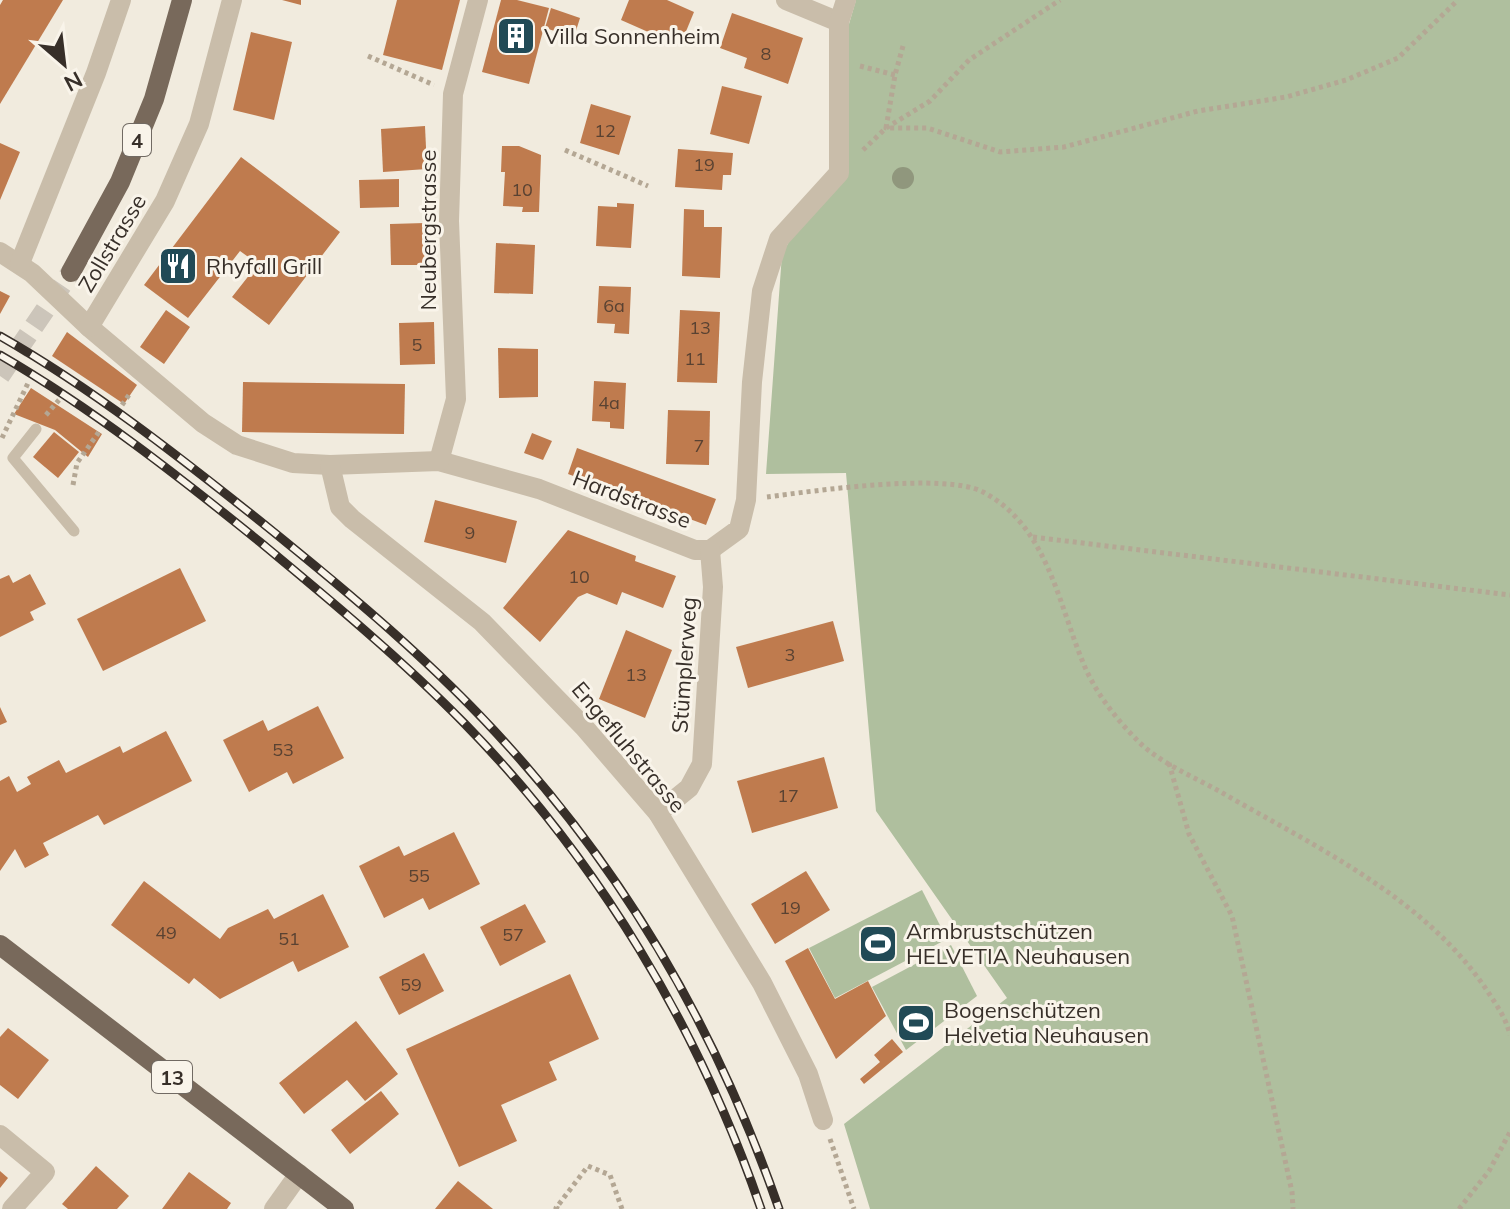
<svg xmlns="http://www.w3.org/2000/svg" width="1510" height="1209" font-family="Mulish,sans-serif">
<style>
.green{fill:#afbf9e}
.building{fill:#bf7b4e}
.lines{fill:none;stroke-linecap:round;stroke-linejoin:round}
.primary-tunnel{stroke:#ccc5ba;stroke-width:20;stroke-dasharray:20 10;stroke-linecap:butt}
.path{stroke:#b4a794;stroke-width:5;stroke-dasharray:4 4;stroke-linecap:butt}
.service{stroke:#c9bdaa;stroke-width:11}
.minor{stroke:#c9bdaa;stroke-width:20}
.primary{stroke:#78695b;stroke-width:20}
.rail-casing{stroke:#372f29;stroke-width:9}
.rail{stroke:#f9f4ea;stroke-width:6;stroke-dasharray:18;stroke-linecap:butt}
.tree{fill:#90977d}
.labels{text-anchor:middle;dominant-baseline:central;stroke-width:6;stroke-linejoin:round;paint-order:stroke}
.number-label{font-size:18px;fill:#594232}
.shield{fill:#f9f4ea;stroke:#716a63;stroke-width:2}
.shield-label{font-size:20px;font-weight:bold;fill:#372f29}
.poi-label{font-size:22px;fill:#372f29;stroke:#f9f4ea;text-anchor:start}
.street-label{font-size:22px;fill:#372f29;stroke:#f9f4ea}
</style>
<rect width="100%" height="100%" fill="#f1ebde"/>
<g class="green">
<path d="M856,0h654v1209h-640l-26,-85 163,-126 -131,-187 -30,-338 -80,1 16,-220 61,-107 6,-123z"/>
<path d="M922,890l25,49 -112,59 -26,-50z"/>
<path d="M951,945l26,51 -71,54 -34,-63z"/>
</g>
<g class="building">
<path d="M3,0h60l-63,104v-99z"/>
<path d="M282,0h19v5z"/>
<path d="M397,0h63l-18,70 -59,-15z"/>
<path d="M501,0h16l32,8 -20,76 -47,-12z"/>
<path d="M629,0h38l27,12 -14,34 -59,-26z"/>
<path d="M551,8l29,10 -6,19 -29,-9z"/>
<path d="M732,13l71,25 -15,46 -44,-16 3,-10 -27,-10z"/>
<path d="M251,32l41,10 -18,78 -41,-10z"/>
<path d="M722,86l40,10 -13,48 -39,-10z"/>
<path d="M591,104l40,12 -12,39 -39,-12z"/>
<path d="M425,126l2,43 -44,3 -2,-43z"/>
<path d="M0,143l20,9 -20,48z"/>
<path d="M502,146h17l22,9 -2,57h-17l1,-5 -20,-1 2,-34h-4z"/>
<path d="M678,149l55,4 -2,22h-8l-1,15 -47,-3z"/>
<path d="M241,157l99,75 -71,93 -37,-28 26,-33 -18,-13 -52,67 -44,-33z"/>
<path d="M399,179v28l-39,1 -1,-28z"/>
<path d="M617,203l17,1 -3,44 -35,-2 2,-40 19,1z"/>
<path d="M684,209l20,1v17h18l-2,51 -38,-2z"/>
<path d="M425,223l1,42h-35l-1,-41z"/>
<path d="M496,243l39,2 -2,49 -39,-1z"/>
<path d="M599,286l32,1 -2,47 -15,-1 1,-9 -18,-1z"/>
<path d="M0,291l10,5 -10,18z"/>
<path d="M166,310l24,17 -26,37 -24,-17z"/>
<path d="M680,310l40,2 -3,71 -40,-1z"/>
<path d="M434,322l1,42 -35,1 -1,-42z"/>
<path d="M67,332l70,53 -13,19 -72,-48z"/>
<path d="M498,348l40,1v48l-39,1z"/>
<path d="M594,381l32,2 -2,46 -14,-1v-6l-18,-1z"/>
<path d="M243,382l162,2 -1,50 -162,-2z"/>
<path d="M31,388l71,46 -14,23 -33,-27 -41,-16z"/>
<path d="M668,410l42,1 -1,54 -43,-1z"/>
<path d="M54,432l25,20 -21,26 -25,-21z"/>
<path d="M532,433l20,8 -9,19 -19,-7z"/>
<path d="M577,448l139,51 -10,26 -138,-51z"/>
<path d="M435,500l82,21 -11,42 -82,-21z"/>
<path d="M568,530l68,26 -1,5 41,15 -13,32 -41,-16 -5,13 -30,-12 -9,4 -38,45 -37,-34z"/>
<path d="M180,568l26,53 -103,50 -26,-52z"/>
<path d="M30,574l16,30 -16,8 4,8 -34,17v-58l9,-4 4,8z"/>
<path d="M833,621l11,40 -96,27 -12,-41z"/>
<path d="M626,630l46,20 -27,68 -46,-19z"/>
<path d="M318,706l26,52 -51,26 -6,-12 -38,20 -26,-52 40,-20 5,11z"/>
<path d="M0,707l7,15 -7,3z"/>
<path d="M166,731l26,50 -88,44 -6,-10 -55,28 6,12 -24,13 -10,-19 -15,22v-90l9,-5 8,16 14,-8 -4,-7 32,-17 7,13 54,-27 3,7z"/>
<path d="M824,757l14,51 -86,25 -15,-52z"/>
<path d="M454,832l26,52 -51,26 -6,-12 -39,20 -25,-52 40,-20 5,10z"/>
<path d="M806,871l24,39 -55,34 -24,-40z"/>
<path d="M144,881l76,58 8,-11 40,-19 6,10 49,-25 26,53 -51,25 -5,-11 -73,38 -26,-21 -5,6 -78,-59z"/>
<path d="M525,904l21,38 -46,24 -20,-39z"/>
<path d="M808,948l27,51 33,-18 18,35 -50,43 -51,-98z"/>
<path d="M424,953l20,38 -45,24 -20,-38z"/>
<path d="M570,974l29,65 -50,23 8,18 -56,25 16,36 -58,26 -53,-118z"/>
<path d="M356,1021l42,53 -33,27 -18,-21 -43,34 -25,-31z"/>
<path d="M8,1028l41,32 -31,39 -18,-14v-48z"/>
<path d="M892,1039l11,13 -39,32 -4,-5 20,-17 -6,-7z"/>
<path d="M381,1091l18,23 -49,40 -19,-24z"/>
<path d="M96,1166l33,30 -12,13h-49l-6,-5z"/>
<path d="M0,1171l8,7 -8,10z"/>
<path d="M189,1172l42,31 -4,6h-65z"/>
<path d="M458,1181l35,28h-58z"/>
</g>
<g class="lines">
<path class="primary-tunnel" d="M0,376l71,-104"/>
<g class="path">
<path d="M903,46l-8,29 -9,53h41l73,24 64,-5 134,-36 88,-14 60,-17 52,-22 60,-58"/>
<path d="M368,56l66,29"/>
<path d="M860,66l35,9"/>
<path d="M565,150l83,36"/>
<path d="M863,150l23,-22 44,-27 39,-41 91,-60"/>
<path d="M122,405l9,-13"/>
<path d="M46,415l13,-15"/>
<path d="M2,438l27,-57"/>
<path d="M73,485l4,-22 24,-34"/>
<path d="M767,497c46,-6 178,-25 216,-5 63,33 75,109 99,168 11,29 33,58 55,80 21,22 55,36 82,51 95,55 207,107 269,201 9,14 18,26 22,43"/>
<path d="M1033,537l477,58"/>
<path d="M1169,763l20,71 43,82 60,276 1,17"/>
<path d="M830,1139l24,70"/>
<path d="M559,1209l-3,-1 32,-42 22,9 12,34"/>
<path d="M1459,1209l30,-38 21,-39"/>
</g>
<path class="service" d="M36,429l-23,29 61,73"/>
<g class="minor">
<path d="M786,0l53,22"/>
<path d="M0,252l32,21 57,54 114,96 34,22 56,18 37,2 109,-4 100,28 156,61h15l29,-21 7,-29 6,-118 10,-91 17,-52 60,-66v-151l7,-22"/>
<path d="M20,263l76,-190 25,-73"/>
<path d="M89,327l76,-126 34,-77 33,-124"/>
<path d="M439,461l17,-62 -7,-178 4,-127 25,-94"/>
<path d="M330,465l10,42 12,12 130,103 102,105 74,86 104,170 46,91 15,46"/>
<path d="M658,813l31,-25 13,-24 11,-177 -3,-37"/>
<path d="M0,1135l45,37 -33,37"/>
<path d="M274,1209l25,-35"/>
</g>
<g class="primary">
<path d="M71,272l49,-90 34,-83 28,-99"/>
<path d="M0,945l344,264"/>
</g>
<defs>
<g id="rail">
<path d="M0,336c93,53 177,119 260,185 88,71 175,143 250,227 121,134 210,291 269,461"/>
<path d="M0,355c93,54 177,120 260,187 70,58 140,116 204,181 134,137 235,305 297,486"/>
</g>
</defs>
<use href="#rail" class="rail-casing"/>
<use href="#rail" class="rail"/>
</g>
<circle class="tree" cx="903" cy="178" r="11"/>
<defs>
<symbol id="building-square" viewBox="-11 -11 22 22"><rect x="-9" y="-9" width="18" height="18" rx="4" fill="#214a56" stroke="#f9f4ea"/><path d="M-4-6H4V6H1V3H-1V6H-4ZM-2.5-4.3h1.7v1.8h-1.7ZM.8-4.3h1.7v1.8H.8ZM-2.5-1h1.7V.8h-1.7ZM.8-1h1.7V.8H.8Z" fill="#fff"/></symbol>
<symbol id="restaurant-square" viewBox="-11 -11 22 22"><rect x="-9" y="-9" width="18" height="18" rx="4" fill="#214a56" stroke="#f9f4ea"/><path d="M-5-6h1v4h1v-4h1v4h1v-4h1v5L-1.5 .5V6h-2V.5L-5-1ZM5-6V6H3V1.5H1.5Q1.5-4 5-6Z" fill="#fff"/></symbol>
<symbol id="stadium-square" viewBox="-11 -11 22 22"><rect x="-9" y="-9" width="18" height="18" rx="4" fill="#214a56" stroke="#f9f4ea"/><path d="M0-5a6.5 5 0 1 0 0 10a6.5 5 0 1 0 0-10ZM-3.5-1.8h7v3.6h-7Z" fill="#fff"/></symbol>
</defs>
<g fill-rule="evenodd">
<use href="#building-square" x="494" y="14" width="44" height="44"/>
<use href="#restaurant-square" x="156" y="244" width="44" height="44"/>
<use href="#stadium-square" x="856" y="922" width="44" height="44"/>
<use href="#stadium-square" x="894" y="1001" width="44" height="44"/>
</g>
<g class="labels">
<g class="number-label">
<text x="766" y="53">8</text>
<text x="605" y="130">12</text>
<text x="704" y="164">19</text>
<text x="522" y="189">10</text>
<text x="614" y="305">6a</text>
<text x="700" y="327">13</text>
<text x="417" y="344">5</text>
<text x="695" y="358">11</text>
<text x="609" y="402">4a</text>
<text x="699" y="445">7</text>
<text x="470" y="532">9</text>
<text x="579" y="576">10</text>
<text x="790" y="654">3</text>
<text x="636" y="674">13</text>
<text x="283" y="749">53</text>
<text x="788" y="795">17</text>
<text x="419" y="875">55</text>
<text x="790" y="907">19</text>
<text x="166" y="932">49</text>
<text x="513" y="934">57</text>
<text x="289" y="938">51</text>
<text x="411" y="984">59</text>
</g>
<g class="shield">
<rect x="123" y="124" width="28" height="32" rx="6"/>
<rect x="152" y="1061" width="40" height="32" rx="6"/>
</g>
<g class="shield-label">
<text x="137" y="140">4</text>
<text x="172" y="1077">13</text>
</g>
<g class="poi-label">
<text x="544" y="36">Villa Sonnenheim</text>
<text x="206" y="266">Rhyfall Grill</text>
<text x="906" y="931">Armbrustschützen<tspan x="906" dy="25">HELVETIA Neuhausen</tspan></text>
<text x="944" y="1010">Bogenschützen<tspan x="944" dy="25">Helvetia Neuhausen</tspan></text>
</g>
<g class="street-label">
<text transform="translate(428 230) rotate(-90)">Neubergstrasse</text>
<text transform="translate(112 243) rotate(-59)">Zollstrasse</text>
<text transform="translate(632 499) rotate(21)">Hardstrasse</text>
<text transform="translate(684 665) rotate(-86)">Stümplerweg</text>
<text transform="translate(629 747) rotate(50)">Engefluhstrasse</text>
</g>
</g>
<g transform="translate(64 64) rotate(152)" stroke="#f9f4ea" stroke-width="6" paint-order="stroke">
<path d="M0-6L14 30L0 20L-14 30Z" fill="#372f29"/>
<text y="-12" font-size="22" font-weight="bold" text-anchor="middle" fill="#372f29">N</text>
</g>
</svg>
